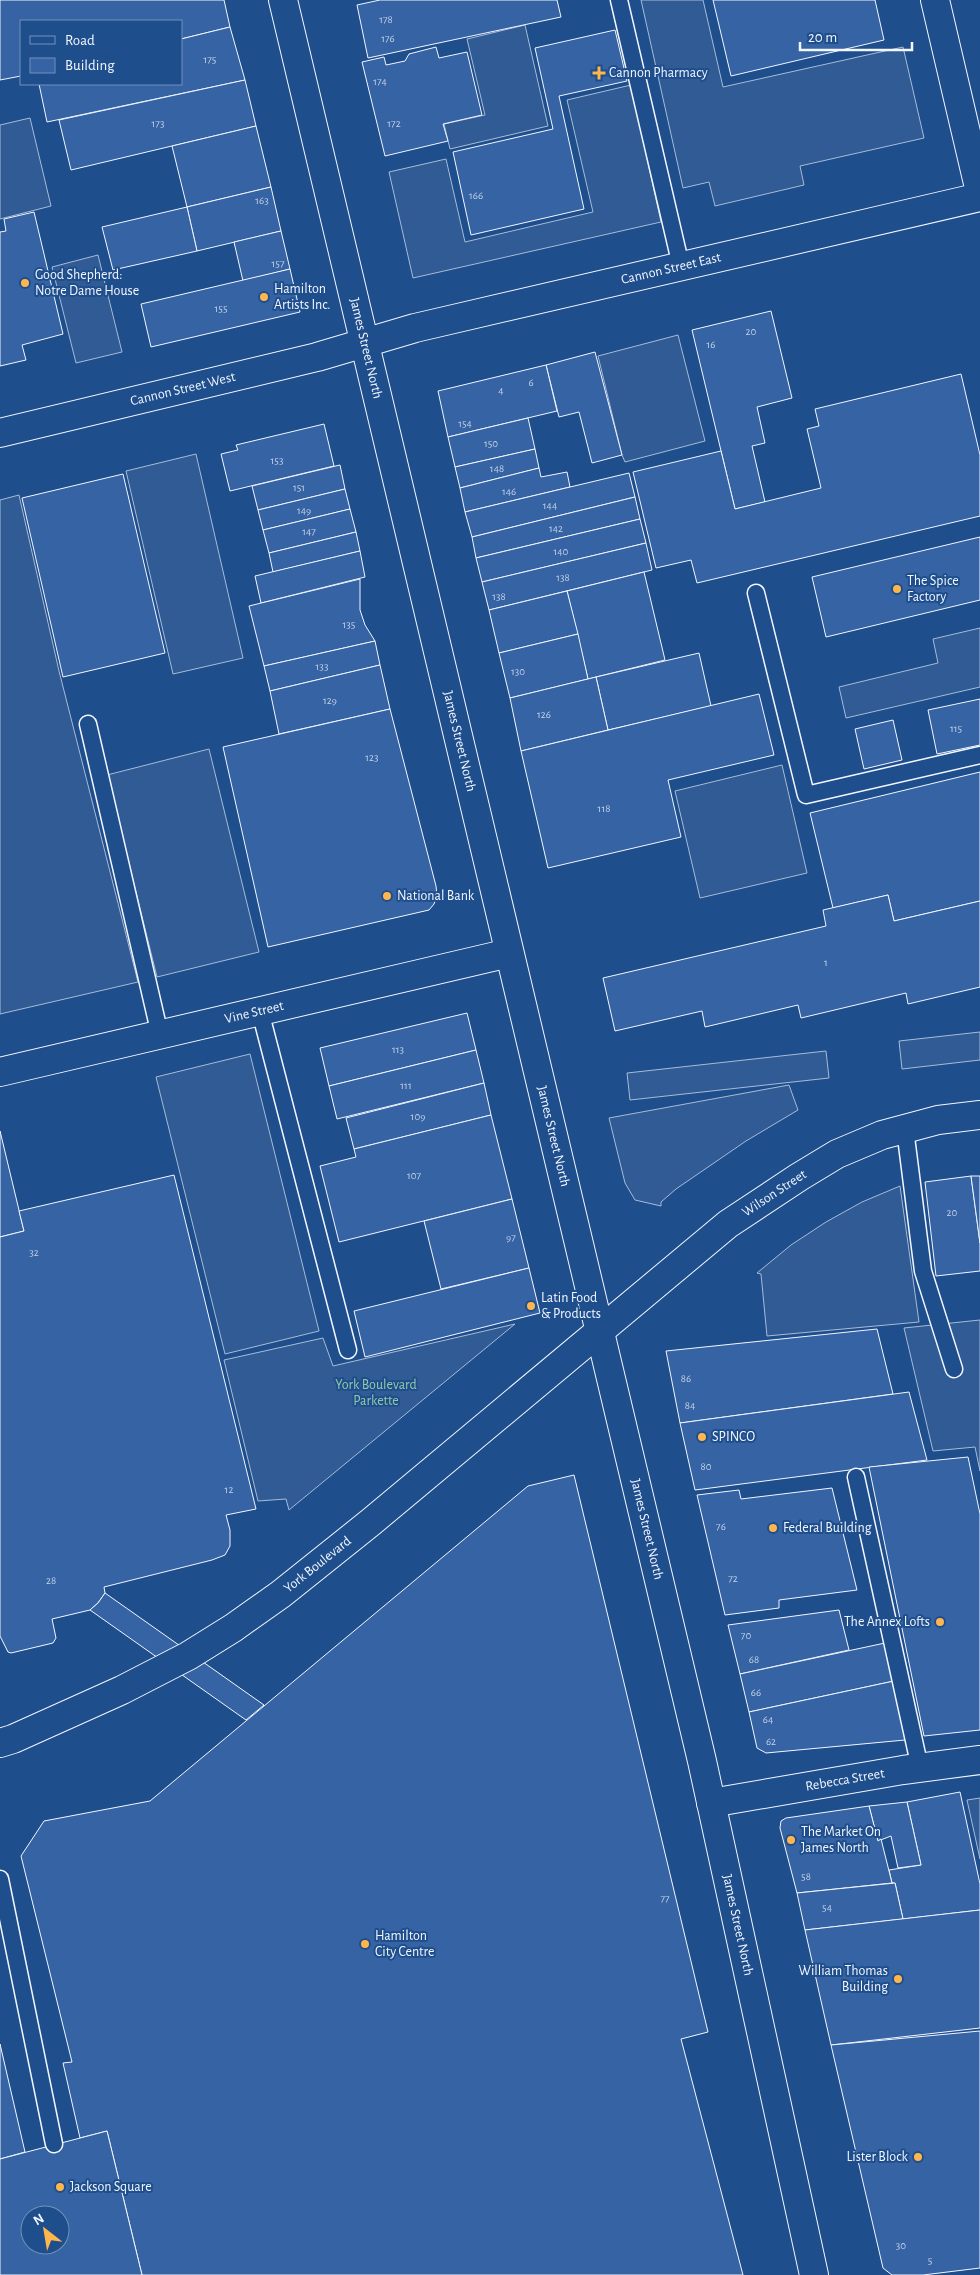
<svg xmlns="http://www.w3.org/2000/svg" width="980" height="2275" font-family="'Alegreya Sans',sans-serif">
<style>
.built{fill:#305b95;stroke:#a8bbd7}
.building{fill:#3563a3;stroke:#f2f6ff;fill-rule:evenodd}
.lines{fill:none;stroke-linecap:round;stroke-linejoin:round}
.service-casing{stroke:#f2f6ff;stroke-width:19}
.minor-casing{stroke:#f2f6ff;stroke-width:30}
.secondary-casing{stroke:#f2f6ff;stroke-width:30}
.service{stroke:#1f4e8c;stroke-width:16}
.minor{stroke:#1f4e8c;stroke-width:28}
.secondary{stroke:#1f4e8c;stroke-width:28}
.poi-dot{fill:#ffb74d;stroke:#1f4e8c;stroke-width:2}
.labels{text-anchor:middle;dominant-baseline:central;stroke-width:4;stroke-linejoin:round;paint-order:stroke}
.number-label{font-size:11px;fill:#c3d1e8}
.poi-label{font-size:14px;fill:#f2f6ff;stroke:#1f4e8c;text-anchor:start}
.street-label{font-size:14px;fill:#f2f6ff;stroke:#1f4e8c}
.park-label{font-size:14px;fill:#97c8a6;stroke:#1f4e8c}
</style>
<rect width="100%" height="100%" fill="#1f4e8c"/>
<g class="built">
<path d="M641,0h62l20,87 180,-40 21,91 -124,28 4,19 -89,21 -6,-24 -26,6z"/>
<path d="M525,25l23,101 -98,23 -6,-25 41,-9 -18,-76z"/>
<path d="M631,85l30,137 -248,56 -24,-106 57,-13 19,83 128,-30 -26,-112z"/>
<path d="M30,118l21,88 -51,13v-94z"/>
<path d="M98,255l24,97 -46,11 -24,-96z"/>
<path d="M678,335l27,106 -80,21 -3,-7 -24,-99z"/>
<path d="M196,454l47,204 -70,16 -47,-203z"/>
<path d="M19,495l40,176 79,311 -138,32v-514z"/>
<path d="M980,628v59l-134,31 -7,-31 99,-24 -5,-24z"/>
<path d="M209,749l50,203 -102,25 -50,-202z"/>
<path d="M782,765l25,108 -107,25 -25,-107z"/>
<path d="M980,1032v28l-78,9 -3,-28z"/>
<path d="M826,1051l3,27 -199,22 -3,-27z"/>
<path d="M250,1054l69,277 -94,23 -69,-277z"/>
<path d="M789,1085l9,25 -52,31 -70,48 -15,13v4l-26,-6 -10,-17 -16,-65z"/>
<path d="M900,1186l19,136 -152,14 -6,-62 -4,-1 34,-28 35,-23 36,-20z"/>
<path d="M980,1320v151l-5,-24 -42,4 -29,-123z"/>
<path d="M515,1324l-226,186 -3,-11 -28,2 -34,-141 99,-22 10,28z"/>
<path d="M980,1798v61l-13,-59z"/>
</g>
<g class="building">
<path d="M0,0h224l6,27 -49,12v-18h-160v55l-21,4z"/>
<path d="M380,0h177l4,17 -193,41 -11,-53z"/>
<path d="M713,0h162l9,40 -153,36z"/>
<path d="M230,27l15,53 -198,42 -8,-38h142v-45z"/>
<path d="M615,30l12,51 -68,15 25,113 -113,26 -18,-83 100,-23 -18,-81z"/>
<path d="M436,47l3,11 28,-6 15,63 -39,9 5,17 -63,15 -23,-94 22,-5 2,8 19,-4 4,-7z"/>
<path d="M245,80l11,46 -185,44 -12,-50z"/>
<path d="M256,126l15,61 -84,20 -15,-61z"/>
<path d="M271,187l10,44 -84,20 -10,-44z"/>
<path d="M187,207l10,44 -84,19 -11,-43z"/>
<path d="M34,212l29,122 -41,11 4,15 -26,6v-134l6,-1 -2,-12z"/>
<path d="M281,231l9,38 -47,12 -9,-39z"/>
<path d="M290,269l10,43 -149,35 -10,-43z"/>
<path d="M771,311l21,87 -35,9 8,36 -13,3 13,56 -30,7 -43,-179z"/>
<path d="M595,352l27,103 -30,8 -13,-51 -20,5 -13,-52z"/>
<path d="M546,365l11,46 -109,26 -10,-46z"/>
<path d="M961,374l19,81v61l-283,67 -6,-23 -35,8 -23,-96 88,-21 14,58 86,-21 -14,-59 12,-3 -4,-17z"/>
<path d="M528,418l7,31 -80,18 -7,-30z"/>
<path d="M324,424l10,42 -104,25 -9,-37 17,-4 -2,-5z"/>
<path d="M535,449l4,19 -79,20 -5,-21z"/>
<path d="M340,465l5,24 -87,21 -6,-24z"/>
<path d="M539,468l2,9 26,-5 3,15 -105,25 -5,-24z"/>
<path d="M629,473l6,24 -163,40 -7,-25z"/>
<path d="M123,474l42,179 -102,24 -41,-179z"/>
<path d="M345,489l5,20 -87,21 -5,-20z"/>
<path d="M635,497l5,22 -164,39 -4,-21z"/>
<path d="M350,509l6,23 -87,21 -6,-23z"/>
<path d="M640,519l6,24 -164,39 -6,-24z"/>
<path d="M356,532l4,19 -87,21 -4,-19z"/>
<path d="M980,537v63l-154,37 -14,-60z"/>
<path d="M646,543l6,27 -163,40 -7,-28z"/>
<path d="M360,551l5,26 -104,26 -6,-27z"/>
<path d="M644,572l21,88 -77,19 -21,-88z"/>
<path d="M360,579v31l5,15 10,16 -111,25 -15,-60z"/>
<path d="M567,591l11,43 -79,19 -10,-43z"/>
<path d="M578,634l10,45 -78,19 -11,-45z"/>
<path d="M375,641l5,24 -110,26 -6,-25z"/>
<path d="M699,653l12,53 -103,24 -12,-53z"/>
<path d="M380,665l10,44 -111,25 -9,-43z"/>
<path d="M596,677l12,53 -87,21 -11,-53z"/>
<path d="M759,694l15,61 -106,25 13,57 -133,31 -27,-117z"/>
<path d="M980,699v46l-43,9 -9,-44z"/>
<path d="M390,709l46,177 1,10 -3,8 -5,6 -161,37 -45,-200z"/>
<path d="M893,720l9,40 -38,9 -9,-40z"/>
<path d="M980,772v129l-86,20 -6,-26 -55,13 -23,-95z"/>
<path d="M888,895l6,26 86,-20v86l-72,17 -2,-11 -105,25 -3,-13 -93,22 -3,-16 -87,20 -12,-53 223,-52 -3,-16z"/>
<path d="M467,1013l9,37 -147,36 -9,-38z"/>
<path d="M476,1050l8,33 -147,36 -8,-33z"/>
<path d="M484,1083l7,32 -137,34 -8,-31z"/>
<path d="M491,1115l21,84 -173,43 -19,-76 36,-9 -2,-8z"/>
<path d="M0,1131l24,100 -24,6z"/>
<path d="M174,1175l82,334 -30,6 4,15v16l-5,9 -13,5 -108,27 1,6 -7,10 -8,7 -38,9 4,19 -3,5 -42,10 -3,-1 -8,-16v-399l24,-6 -5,-20z"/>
<path d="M971,1176l9,67v28l-44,5 -11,-94z"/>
<path d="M971,1176h9v67z"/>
<path d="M512,1199l17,69 -88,21 -17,-68z"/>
<path d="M529,1268l11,45 -175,44 -11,-46z"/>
<path d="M877,1329l16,65 -213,29 -14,-72z"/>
<path d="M909,1392l18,68 -232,30 -15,-67z"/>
<path d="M968,1457l12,57v216l-56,6 -55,-269z"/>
<path d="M574,1475l134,557 -27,7 62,236h-601l-35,-144 -27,7 -17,-75 9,-1 -51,-206 23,-35 106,-20 378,-315z"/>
<path d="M832,1488l25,102 -78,10v8l-54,7 -28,-120 42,-5 2,9z"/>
<path d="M105,1593l159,112 -18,15 -156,-110 8,-7z"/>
<path d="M839,1610l10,40 -109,24 -12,-49z"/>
<path d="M885,1643l9,38 -145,31 -9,-38z"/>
<path d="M894,1681l11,59 -139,13 -9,-5 -8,-36z"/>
<path d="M960,1792l20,92v26l-77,9 -8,-36h-3l-3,-13 32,-5 -14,-63z"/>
<path d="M907,1802l14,63 -23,3 -7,-32 -13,5 -9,-35z"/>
<path d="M869,1806l9,35 3,-2 11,44 -95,10 -17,-65 1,-7 5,-3z"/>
<path d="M895,1883l8,36 -98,11 -8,-37z"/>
<path d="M980,1910v118l-149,17 -26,-115z"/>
<path d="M980,2031v237l-57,7h-31l-9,-7 -52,-223z"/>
<path d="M0,2044l25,108 -25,7z"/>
<path d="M107,2131l35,144h-142v-116zM30,2215h30v30h-30z"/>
</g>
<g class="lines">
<defs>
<g id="service">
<path d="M619,0l62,266"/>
<path d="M756,593l50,202 174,-40"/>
<path d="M88,724l72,311"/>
<path d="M260,1011l88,339"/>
<path d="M905,1129l18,142 31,98"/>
<path d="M856,1477l64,291"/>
<path d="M0,1879l54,265"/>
</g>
<g id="minor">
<path d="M935,0l45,192"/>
<path id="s1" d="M0,1072l509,-119"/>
<path id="s2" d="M711,1803l192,-33 77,-10"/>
</g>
<g id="secondary">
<path id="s3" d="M283,0l419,1761 112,514"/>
<path id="s4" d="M0,433l317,-76 98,-29 565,-131"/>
<path id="s5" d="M0,1743l13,-4 109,-49 66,-34 45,-28 48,-34 90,-72 357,-298 71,-47 38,-23 45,-19 56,-15 42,-5"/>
</g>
</defs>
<use href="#service" class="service-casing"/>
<use href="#minor" class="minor-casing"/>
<use href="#secondary" class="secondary-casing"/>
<use href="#service" class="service"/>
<use href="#minor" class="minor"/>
<use href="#secondary" class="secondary"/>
</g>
<g class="poi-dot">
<path d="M596.5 65.5h5v5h5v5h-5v5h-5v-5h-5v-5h5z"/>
<circle cx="25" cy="283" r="5"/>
<circle cx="264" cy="297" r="5"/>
<circle cx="897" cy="589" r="5"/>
<circle cx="387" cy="896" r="5"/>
<circle cx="531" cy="1306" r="5"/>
<circle cx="702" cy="1437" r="5"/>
<circle cx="773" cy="1528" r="5"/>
<circle cx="940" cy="1622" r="5"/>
<circle cx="791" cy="1840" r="5"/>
<circle cx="365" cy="1944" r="5"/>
<circle cx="898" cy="1979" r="5"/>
<circle cx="918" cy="2157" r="5"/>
<circle cx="60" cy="2187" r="5"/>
</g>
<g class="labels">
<g class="number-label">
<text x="386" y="19">178</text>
<text x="388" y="38">176</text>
<text x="210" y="59">175</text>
<text x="380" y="81">174</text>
<text x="158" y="123">173</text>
<text x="394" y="123">172</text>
<text x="476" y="195">166</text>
<text x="262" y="200">163</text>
<text x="278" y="263">157</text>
<text x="221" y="308">155</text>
<text x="751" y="331">20</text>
<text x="711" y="344">16</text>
<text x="531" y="382">6</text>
<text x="501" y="390">4</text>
<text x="465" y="423">154</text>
<text x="491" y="443">150</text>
<text x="277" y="460">153</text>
<text x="497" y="468">148</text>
<text x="299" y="487">151</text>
<text x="509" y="491">146</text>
<text x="550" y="505">144</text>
<text x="304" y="510">149</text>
<text x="556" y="528">142</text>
<text x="309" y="531">147</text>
<text x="561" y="551">140</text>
<text x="563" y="577">138</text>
<text x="499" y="596">138</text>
<text x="349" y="624">135</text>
<text x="322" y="666">133</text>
<text x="518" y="671">130</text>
<text x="330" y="700">129</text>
<text x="544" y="714">126</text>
<text x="956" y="728">115</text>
<text x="372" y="757">123</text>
<text x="604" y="808">118</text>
<text x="826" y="962">1</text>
<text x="398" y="1049">113</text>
<text x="406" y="1085">111</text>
<text x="418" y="1116">109</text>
<text x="414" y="1175">107</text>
<text x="952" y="1212">20</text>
<text x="511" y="1237">97</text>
<text x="34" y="1252">32</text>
<text x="686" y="1378">86</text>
<text x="690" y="1405">84</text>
<text x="706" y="1466">80</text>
<text x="229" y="1489">12</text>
<text x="721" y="1526">76</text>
<text x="733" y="1578">72</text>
<text x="51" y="1580">28</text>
<text x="746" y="1635">70</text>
<text x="754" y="1659">68</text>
<text x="756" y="1692">66</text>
<text x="768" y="1719">64</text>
<text x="771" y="1741">62</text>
<text x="806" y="1876">58</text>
<text x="665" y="1898">77</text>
<text x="827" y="1907">54</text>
<text x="901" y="2245">30</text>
<text x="930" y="2260">5</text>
</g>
<g class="poi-label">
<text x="609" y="73">Cannon Pharmacy</text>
<text x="35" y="275">Good Shepherd:<tspan x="35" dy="16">Notre Dame House</tspan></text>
<text x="274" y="289">Hamilton<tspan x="274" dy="16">Artists Inc.</tspan></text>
<text x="907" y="581">The Spice<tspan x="907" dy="16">Factory</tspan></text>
<text x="397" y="896">National Bank</text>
<text x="541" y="1298">Latin Food<tspan x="541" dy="16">&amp; Products</tspan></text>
<text x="712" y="1437">SPINCO</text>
<text x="783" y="1528">Federal Building</text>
<text x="930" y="1622" text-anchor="end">The Annex Lofts</text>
<text x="801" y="1832">The Market On<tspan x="801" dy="16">James North</tspan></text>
<text x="375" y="1936">Hamilton<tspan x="375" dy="16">City Centre</tspan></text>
<text x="888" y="1971" text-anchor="end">William Thomas<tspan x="888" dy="16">Building</tspan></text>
<text x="908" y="2157" text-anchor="end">Lister Block</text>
<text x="70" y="2187">Jackson Square</text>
</g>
<g class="street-label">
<text stroke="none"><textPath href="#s4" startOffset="691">Cannon Street East</textPath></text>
<text stroke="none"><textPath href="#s3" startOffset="358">James Street North</textPath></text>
<text stroke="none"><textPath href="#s4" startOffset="188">Cannon Street West</textPath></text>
<text stroke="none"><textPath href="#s3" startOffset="762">James Street North</textPath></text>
<text stroke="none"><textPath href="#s1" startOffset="261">Vine Street</textPath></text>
<text stroke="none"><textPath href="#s3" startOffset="1168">James Street North</textPath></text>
<text stroke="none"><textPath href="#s5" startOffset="955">Wilson Street</textPath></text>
<text stroke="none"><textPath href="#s3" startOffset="1572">James Street North</textPath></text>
<text stroke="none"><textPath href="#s5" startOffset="366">York Boulevard</textPath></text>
<text stroke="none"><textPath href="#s2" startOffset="136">Rebecca Street</textPath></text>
<text stroke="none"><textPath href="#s3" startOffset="1978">James Street North</textPath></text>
</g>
<g class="park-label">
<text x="376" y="1385">York Boulevard<tspan x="376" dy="16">Parkette</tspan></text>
</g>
</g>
<rect x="20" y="20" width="162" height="65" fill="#1f4e8c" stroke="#7391ba"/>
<rect x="30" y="36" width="25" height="8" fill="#1f4e8c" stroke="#7391ba"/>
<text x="65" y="45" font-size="15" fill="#f2f6ff">Road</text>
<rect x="30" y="58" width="25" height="15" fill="#3563a3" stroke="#7391ba"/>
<text x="65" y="70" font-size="15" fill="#f2f6ff">Building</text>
<g transform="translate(45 2230) rotate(329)"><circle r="24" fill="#1f4e8c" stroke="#7391ba"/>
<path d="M0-4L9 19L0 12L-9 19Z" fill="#ffb74d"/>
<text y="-8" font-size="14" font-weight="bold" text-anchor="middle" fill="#f2f6ff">N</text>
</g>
<path d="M800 42v8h112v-8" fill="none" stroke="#f2f6ff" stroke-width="2.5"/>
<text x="808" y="42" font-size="15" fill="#f2f6ff" stroke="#1f4e8c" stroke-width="4" paint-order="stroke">20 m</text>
</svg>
